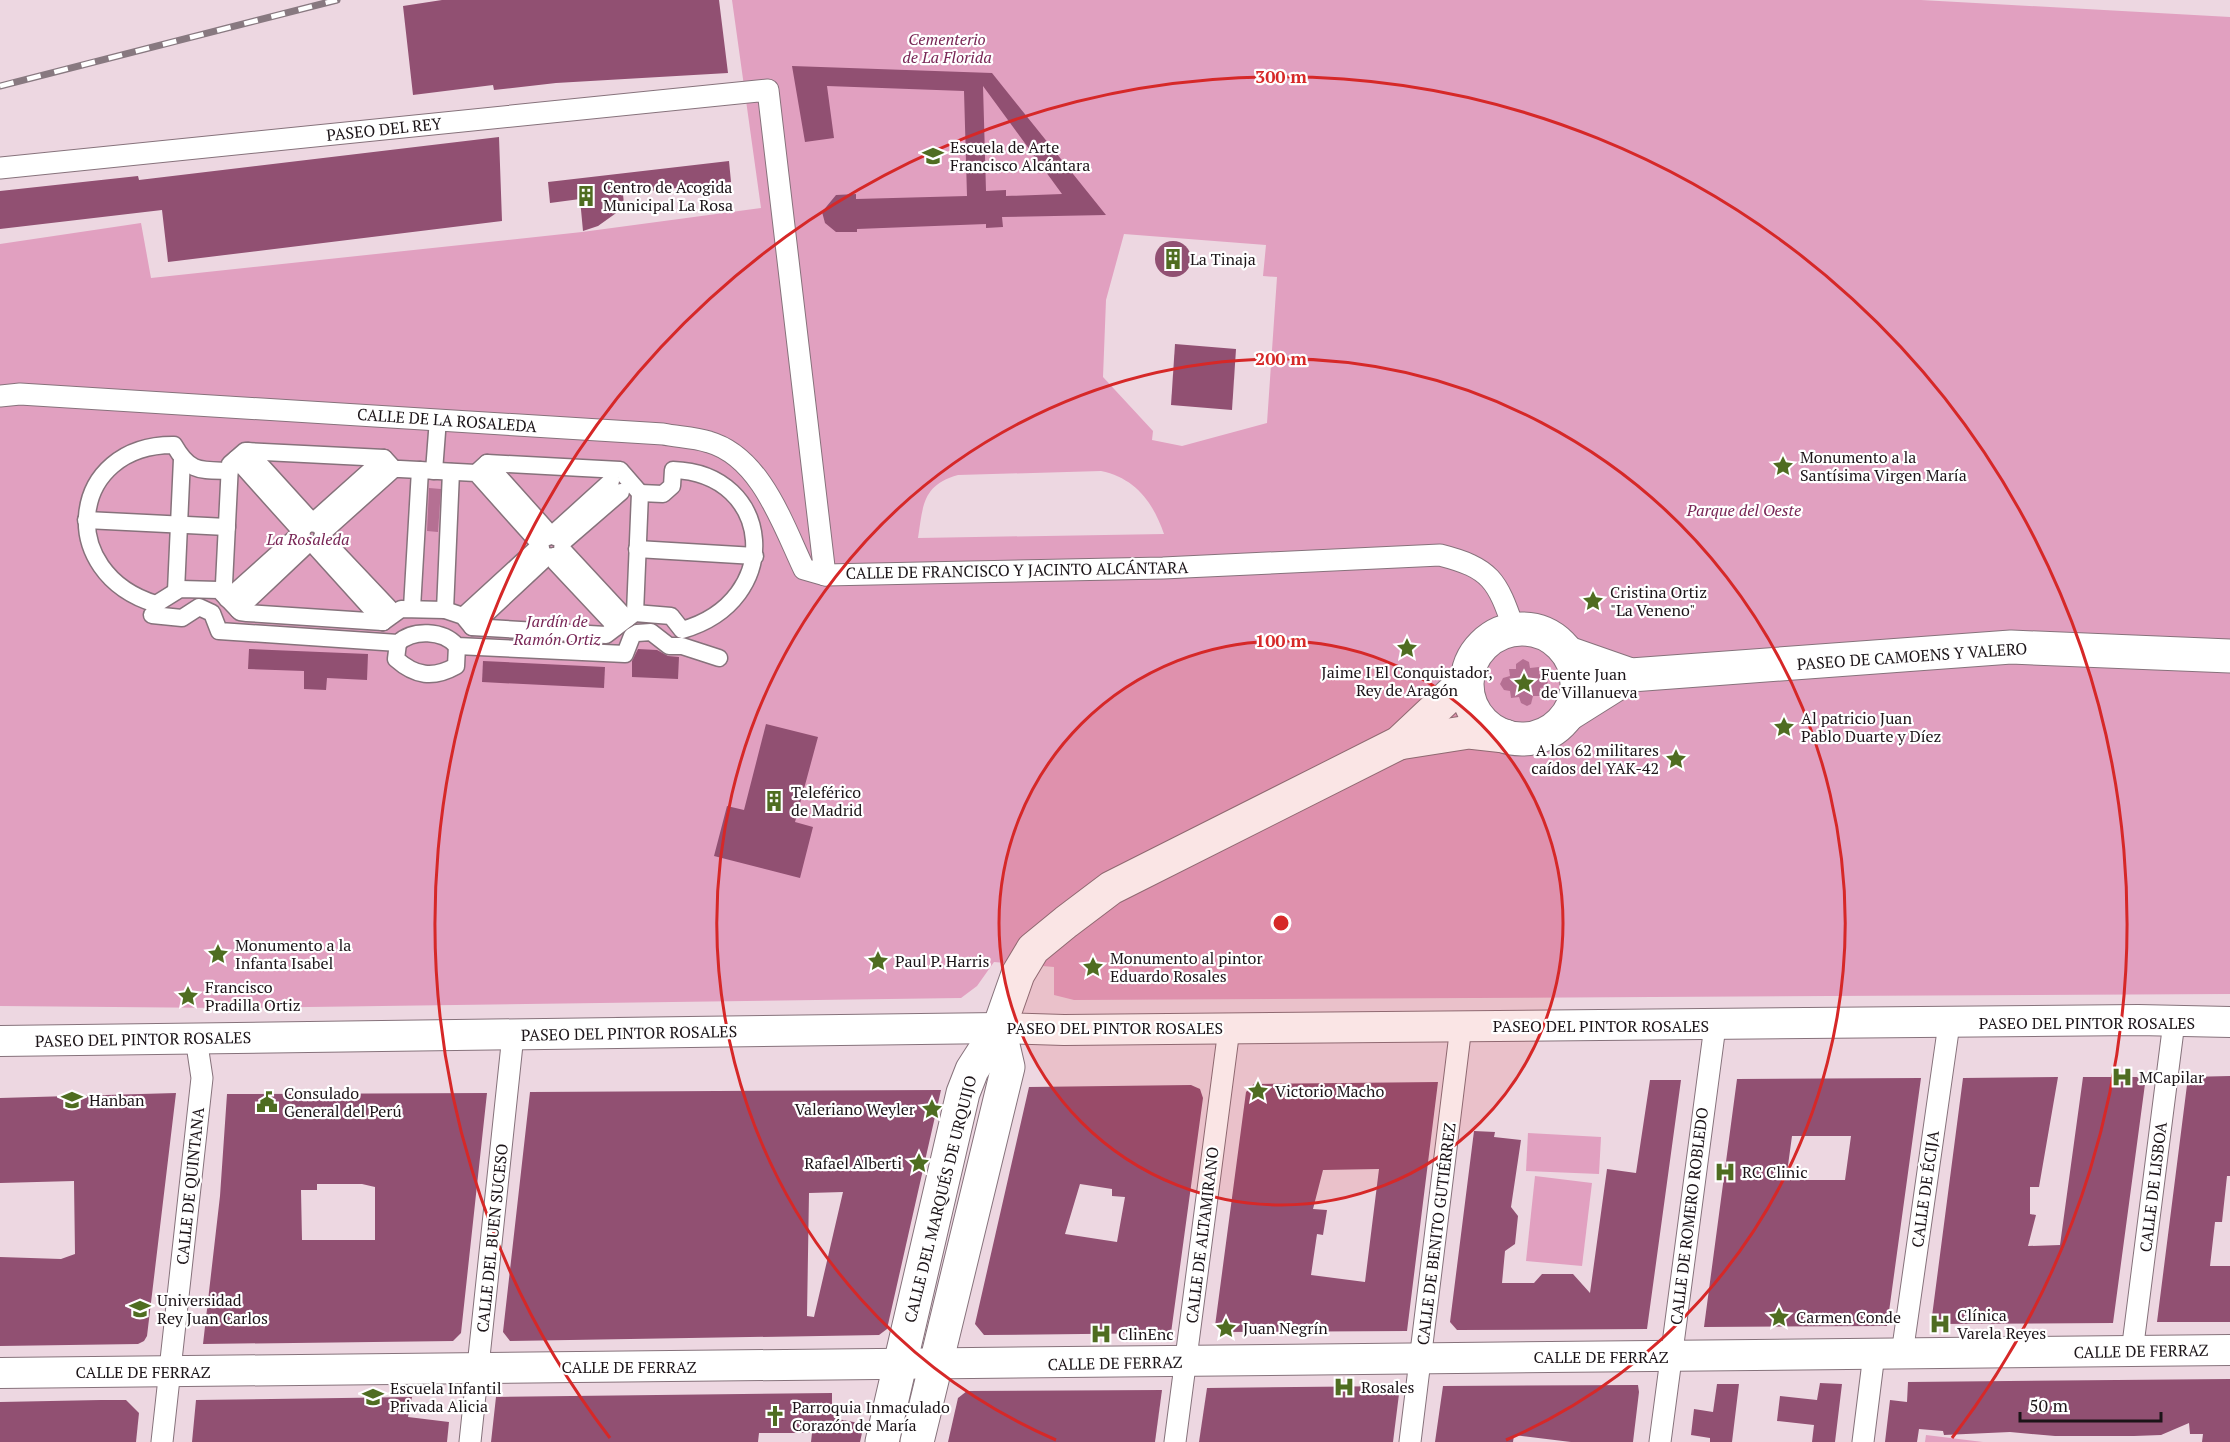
<svg xmlns="http://www.w3.org/2000/svg" width="2230" height="1442" font-family="'PT Serif',serif">
<style>
.green{fill:#e1a0c0;fill-rule:evenodd}
.water{fill:#b57093}
.building{fill:#915072;fill-rule:evenodd}
.lines{fill:none;stroke-linecap:round;stroke-linejoin:round}
.pedestrian-casing{stroke:#86727b;stroke-width:19}
.minor-casing{stroke:#86727b;stroke-width:23}
.secondary-casing{stroke:#86727b;stroke-width:32}
.primary-casing{stroke:#86727b;stroke-width:35}
.pedestrian{stroke:#fff;stroke-width:16}
.minor{stroke:#fff;stroke-width:21}
.secondary{stroke:#fff;stroke-width:30}
.primary{stroke:#fff;stroke-width:33}
.rail-casing{stroke:#887980;stroke-width:7}
.rail{stroke:#fff;stroke-width:4.5;stroke-dasharray:14;stroke-linecap:butt}
.ring{fill:none;stroke:#d62828;stroke-width:3}
.labels{text-anchor:middle;dominant-baseline:central;stroke-width:4.5;stroke-linejoin:round;paint-order:stroke}
.park-label{font-size:16px;font-style:italic;fill:#782555;stroke:#fff}
.street-label{font-size:16px;fill:#1c1418;stroke:#fff}
.poi-label{font-size:16px;fill:#1c1418;stroke:#fff;text-anchor:start}
.centre{fill:#d62828;stroke:#fff;stroke-width:3}
.ring-label{font-size:18px;text-anchor:middle;font-weight:bold;fill:#d62828;stroke:#fff;stroke-width:4.5;stroke-linejoin:round;paint-order:stroke}
</style>
<rect width="100%" height="100%" fill="#edd7e1"/>
<g class="green">
<path d="M732,0h1189l309,17v977l-1156,6 -20,-5v-28l-60,-5 -17,24 -16,12 -734,10 -227,-2v-762l141,-21 10,55 431,-46 179,-24zM1124,234l142,11 -3,31 14,1 -10,146 -85,23 -30,-6 1,-9 -50,-54 3,-77zM1101,471c34,7 52,31 63,63l-246,4c5,-32 4,-53 40,-63z"/>
<path d="M1528,1133l73,4 -2,37 -73,-3z"/>
<path d="M1535,1176l57,7 -10,83 -56,-5z"/>
<path d="M1926,1435l57,7h-58z"/>
</g>
<g class="water">
<path d="M429,488l12,1 -3,43 -11,-1z"/>
<path d="M1523,659l6,3 1,6 9,-1v7l7,3 2,5 -2,5 -6,1 1,8h-8l-2,8 -4,2 -6,-3 -2,-6 -8,1 -1,-7 -6,-1 -4,-6 3,-6 7,-2 -1,-7h7v-5z"/>
</g>
<g class="building">
<path d="M442,0h277l9,73 -172,10 -62,7 -1,-5 -80,10 -10,-89z"/>
<path d="M792,66l200,7 114,142 -104,2 1,10 -17,1v-4l-129,5v3h-21l-11,-9 -3,-11 14,-17 20,-1v5l111,-3 -3,-105 -137,-5 7,52 -29,4zM983,86l79,108 -56,2v-6l-20,1z"/>
<path d="M499,137l3,84 -334,41 -6,-52 -162,19v-38l138,-15 1,4z"/>
<path d="M729,161l2,21 -108,12 1,10 -5,7 -21,15 -15,5 -3,-32 -30,4 -2,-21z"/>
<circle cx="1173" cy="259" r="18"/>
<path d="M1175,344l61,5 -4,61 -61,-5z"/>
<path d="M249,649l119,5 -1,26 -40,-2 -1,12 -22,-1v-18l-56,-2z"/>
<path d="M638,649l19,1 11,6 11,1 -1,22 -46,-2v-16z"/>
<path d="M483,661l122,6 -1,21 -122,-6z"/>
<path d="M766,724l52,13 -23,85 18,5 -13,51 -86,-22 13,-50 17,4z"/>
<path d="M2230,1076v100h-3l-5,46h-7l-5,44h20v56h-73l31,-245z"/>
<path d="M2058,1077l-19,110h-9v27l6,1 -8,31 32,-1 23,-168h54l8,7 -32,239 -182,1 32,-246z"/>
<path d="M1921,1078l-34,248 -183,1 33,-248zM1792,1136h59l-6,44h-59z"/>
<path d="M1650,1080h31l-34,249 -190,1 -7,-8 24,-191 21,1 -1,5 27,3 -10,67 7,9 -3,28 -10,7 -3,32h32l8,-9h31l17,19 17,-124 29,4z"/>
<path d="M1438,1082l-31,249 -186,1 -6,-6 31,-234 8,-8zM1379,1169l-14,113 -54,-7 6,-41 6,1 4,-25 -14,-1 10,-39z"/>
<path d="M1191,1085l9,4 3,9 -32,235 -187,2 -9,-11 54,-237zM1080,1184l32,5v7l13,1 -8,45 -52,-8z"/>
<path d="M941,1090l-54,239 -8,6 -369,6 -7,-9 27,-240zM843,1192l-29,125 -7,-1 2,-123z"/>
<path d="M176,1093l-29,243 -3,5 -6,3 -138,2v-89l61,2 14,-5 -1,-73 -74,2v-85z"/>
<path d="M487,1093l-26,240 -8,8 -250,3 17,-148 7,-102zM317,1184h45l13,3v53h-73l-1,-50h16z"/>
<path d="M2230,1379v63h-28l1,-8h-13l-1,-11 -28,12 -27,1h-79l-45,-4 -66,3 -1,-4 -24,-2 -2,13h-32l5,-42 17,2 1,-20z"/>
<path d="M1820,1383l22,1 -7,58h-23l2,-17 -37,-4 3,-25 37,4z"/>
<path d="M1717,1384h22l-7,58h-22v-4l-19,-3 3,-26 19,3z"/>
<path d="M1638,1385l1,7 -6,50h-62l-57,-7 -1,7h-78l8,-56z"/>
<path d="M1400,1386l-7,56h-194l8,-54z"/>
<path d="M1162,1390l-7,52h-207l10,-44 9,-7z"/>
<path d="M832,1393v11h4l2,15 26,5 -4,18h-49l1,-9h-53l-1,9h-267l5,-45z"/>
<path d="M412,1397l-4,20 41,5 -2,20h-255l4,-42z"/>
<path d="M101,1400h25l13,13 -3,29h-136v-40z"/>
</g>
<g class="lines">
<defs>
<g id="pedestrian">
<path d="M248,451l60,66 1,7"/>
<path d="M236,459l61,68 6,2"/>
<path d="M487,463l60,67 1,7"/>
<path d="M230,471c-30,-1 -40,2 -56,-26 -105,-1 -120,128 -18,159l24,-15 39,1 21,22 7,1 136,9"/>
<path d="M434,471l4,-52"/>
<path d="M476,473l11,-10 133,7 20,23 -5,120"/>
<path d="M86,520l141,7"/>
<path d="M315,524l2,-6 67,-60"/>
<path d="M322,530l5,-1 67,-60h6l76,4 60,67 6,1"/>
<path d="M322,537l71,75"/>
<path d="M555,537l2,-7 54,-49"/>
<path d="M562,543l59,-51"/>
<path d="M315,544l2,5 66,73"/>
<path d="M562,549l65,70"/>
<path d="M637,549l118,7"/>
<path d="M554,556l1,6 61,65"/>
<path d="M176,591l6,-132"/>
<path d="M221,591l3,-7 6,-120 15,-13 139,7 10,11"/>
<path d="M227,599l69,-62 6,-1"/>
<path d="M412,608l8,-138"/>
<path d="M238,610l70,-66"/>
<path d="M445,610l6,-138"/>
<path d="M152,615l30,3 17,-11 13,6 7,18 179,12c15,-14 45,-13 59,3l168,8 7,-18 5,-3 14,-1 18,14h13l37,12"/>
<path d="M463,616l72,-66 6,-2"/>
<path d="M383,622l18,-13 44,1 18,6 9,11 134,8 29,-22 36,3 11,14c103,-29 92,-157 -9,-160l-1,16 -9,8 -23,-1"/>
<path d="M472,627l76,-71"/>
<path d="M398,643l-2,16c19,17 37,20 60,7l1,-20"/>
</g>
<g id="minor">
<path d="M0,168l768,-78 57,485"/>
<path d="M0,396l20,-2 643,40c15,3 31,3 46,8 52,15 74,83 95,127l21,6 338,-7 277,-13c51,13 57,25 74,74"/>
<path d="M2132,1352l42,-330"/>
<path d="M1902,1354l47,-330"/>
<path d="M162,1442l40,-364 -6,-40"/>
<path d="M470,1442l43,-407"/>
<path d="M1175,1442l54,-413"/>
<path d="M1410,1442l51,-416"/>
<path d="M1660,1442l55,-416"/>
<path d="M1863,1442l11,-88"/>
</g>
<g id="secondary">
<path d="M0,1041l999,-13 65,2 1074,-10 92,2"/>
<path d="M0,1373l2230,-23"/>
</g>
<g id="primary">
<circle cx="1522" cy="684" r="55"/>
<path d="M1568,653l63,22 380,-28 219,9"/>
<path d="M1569,714l62,-39"/>
<path d="M1399,743l70,-11 36,4"/>
<path d="M882,1442l81,-349 9,-23 27,-42 19,-54 15,-25 33,-27 45,-34 288,-145 68,-64"/>
<path d="M917,1442l91,-375 -9,-39"/>
</g>
</defs>
<use href="#pedestrian" class="pedestrian-casing"/>
<use href="#minor" class="minor-casing"/>
<use href="#secondary" class="secondary-casing"/>
<use href="#primary" class="primary-casing"/>
<use href="#pedestrian" class="pedestrian"/>
<use href="#minor" class="minor"/>
<use href="#secondary" class="secondary"/>
<use href="#primary" class="primary"/>
<defs>
<path id="rail" d="M0,86l337,-86"/>
</defs>
<use href="#rail" class="rail-casing"/>
<use href="#rail" class="rail"/>
</g>
<circle cx="1281" cy="923" r="282" fill="#d62828" fill-opacity=".12"/>
<g class="ring">
<circle cx="1281" cy="923" r="282"/>
<path d="M1056 1440A564 564 0 1 1 1506 1440"/>
<path d="M610 1438A846 846 0 1 1 1952 1438"/>
</g>
<defs>
<symbol id="university-bare" viewBox="-9 -9 18 18"><path d="M0-5L7-2L0 1L-7-2ZM-4 1L0 2.5L4 1V4Q0 6-4 4Z" fill="#4f6d21" stroke="#fff" stroke-width="2.5" paint-order="stroke"/></symbol>
<symbol id="building-bare" viewBox="-9 -9 18 18"><path d="M-4-6H4V6H1V3H-1V6H-4ZM-2.5-4.3h1.7v1.8h-1.7ZM.8-4.3h1.7v1.8H.8ZM-2.5-1h1.7V.8h-1.7ZM.8-1h1.7V.8H.8Z" fill="#4f6d21" stroke="#fff" stroke-width="2.5" paint-order="stroke"/></symbol>
<symbol id="sight-bare" viewBox="-9 -9 18 18"><path d="M0-6L1.8-2.2L6-1.7L2.9 1.2L3.7 5.4L0 3.3L-3.7 5.4L-2.9 1.2L-6-1.7L-1.8-2.2Z" fill="#4f6d21" stroke="#fff" stroke-width="2.5" paint-order="stroke"/></symbol>
<symbol id="hospital-bare" viewBox="-9 -9 18 18"><path d="M-5-5h3v3.5h4V-5h3V5h-3V1.5h-4V5h-3Z" fill="#4f6d21" stroke="#fff" stroke-width="2.5" paint-order="stroke"/></symbol>
<symbol id="civic-bare" viewBox="-9 -9 18 18"><path d="M-.6-6.5H3V-4.5H.6V-3L4-1V1h2V6H-6V1h2V-1L-.6-3ZM-1.2 2.5V6h2.4V2.5Z" fill="#4f6d21" stroke="#fff" stroke-width="2.5" paint-order="stroke"/></symbol>
<symbol id="school-bare" viewBox="-9 -9 18 18"><path d="M0-5L7-2L0 1L-7-2ZM-4 1L0 2.5L4 1V4Q0 6-4 4Z" fill="#4f6d21" stroke="#fff" stroke-width="2.5" paint-order="stroke"/></symbol>
<symbol id="church-bare" viewBox="-9 -9 18 18"><path d="M-1.2-6h2.4v3.5h3.3v2.4h-3.3V6h-2.4V-.1h-3.3v-2.4h3.3Z" fill="#4f6d21" stroke="#fff" stroke-width="2.5" paint-order="stroke"/></symbol>
</defs>
<g fill-rule="evenodd">
<use href="#university-bare" x="918" y="141" width="30" height="30"/>
<use href="#building-bare" x="571" y="181" width="30" height="30"/>
<use href="#building-bare" x="1158" y="244" width="30" height="30"/>
<use href="#sight-bare" x="1768" y="451" width="30" height="30"/>
<use href="#sight-bare" x="1578" y="586" width="30" height="30"/>
<use href="#sight-bare" x="1392" y="633" width="30" height="30"/>
<use href="#sight-bare" x="1509" y="668" width="30" height="30"/>
<use href="#sight-bare" x="1769" y="712" width="30" height="30"/>
<use href="#sight-bare" x="1661" y="744" width="30" height="30"/>
<use href="#building-bare" x="759" y="786" width="30" height="30"/>
<use href="#sight-bare" x="203" y="939" width="30" height="30"/>
<use href="#sight-bare" x="863" y="946" width="30" height="30"/>
<use href="#sight-bare" x="1078" y="952" width="30" height="30"/>
<use href="#sight-bare" x="173" y="981" width="30" height="30"/>
<use href="#hospital-bare" x="2107" y="1062" width="30" height="30"/>
<use href="#sight-bare" x="1243" y="1076" width="30" height="30"/>
<use href="#university-bare" x="57" y="1085" width="30" height="30"/>
<use href="#civic-bare" x="252" y="1087" width="30" height="30"/>
<use href="#sight-bare" x="917" y="1094" width="30" height="30"/>
<use href="#sight-bare" x="904" y="1148" width="30" height="30"/>
<use href="#hospital-bare" x="1710" y="1157" width="30" height="30"/>
<use href="#university-bare" x="125" y="1294" width="30" height="30"/>
<use href="#sight-bare" x="1764" y="1302" width="30" height="30"/>
<use href="#hospital-bare" x="1925" y="1309" width="30" height="30"/>
<use href="#sight-bare" x="1211" y="1313" width="30" height="30"/>
<use href="#hospital-bare" x="1086" y="1319" width="30" height="30"/>
<use href="#hospital-bare" x="1329" y="1372" width="30" height="30"/>
<use href="#school-bare" x="358" y="1382" width="30" height="30"/>
<use href="#church-bare" x="760" y="1401" width="30" height="30"/>
</g>
<g class="labels">
<g class="park-label">
<text x="947" y="39">Cementerio<tspan x="947" dy="18">de La Florida</tspan></text>
<text x="1744" y="510">Parque del Oeste</text>
<text x="308" y="539">La Rosaleda</text>
<text x="557" y="621">Jardín de<tspan x="557" dy="18">Ramón Ortiz</tspan></text>
</g>
<g class="street-label">
<text transform="translate(384 129) rotate(-6)">PASEO DEL REY</text>
<text transform="translate(447 420) rotate(4)">CALLE DE LA ROSALEDA</text>
<text transform="translate(1017 570) rotate(-1)">CALLE DE FRANCISCO Y JACINTO ALCÁNTARA</text>
<text transform="translate(1912 656) rotate(-4)">PASEO DE CAMOENS Y VALERO</text>
<text x="2087" y="1023">PASEO DEL PINTOR ROSALES</text>
<text x="1601" y="1026">PASEO DEL PINTOR ROSALES</text>
<text x="1115" y="1028">PASEO DEL PINTOR ROSALES</text>
<text transform="translate(629 1033) rotate(-1)">PASEO DEL PINTOR ROSALES</text>
<text transform="translate(143 1039) rotate(-1)">PASEO DEL PINTOR ROSALES</text>
<text transform="translate(190 1186) rotate(-84)">CALLE DE QUINTANA</text>
<text transform="translate(2153 1187) rotate(-83)">CALLE DE LISBOA</text>
<text transform="translate(1925 1189) rotate(-82)">CALLE DE ÉCIJA</text>
<text transform="translate(940 1199) rotate(-76)">CALLE DEL MARQUÉS DE URQUIJO</text>
<text transform="translate(1689 1216) rotate(-83)">CALLE DE ROMERO ROBLEDO</text>
<text transform="translate(1436 1234) rotate(-83)">CALLE DE BENITO GUTIÉRREZ</text>
<text transform="translate(1202 1235) rotate(-83)">CALLE DE ALTAMIRANO</text>
<text transform="translate(492 1238) rotate(-84)">CALLE DEL BUEN SUCESO</text>
<text transform="translate(2141 1351) rotate(-1)">CALLE DE FERRAZ</text>
<text x="1601" y="1357">CALLE DE FERRAZ</text>
<text transform="translate(1115 1363) rotate(-1)">CALLE DE FERRAZ</text>
<text x="629" y="1367">CALLE DE FERRAZ</text>
<text x="143" y="1372">CALLE DE FERRAZ</text>
</g>
<g class="poi-label">
<text x="950" y="147">Escuela de Arte<tspan x="950" dy="18">Francisco Alcántara</tspan></text>
<text x="603" y="187">Centro de Acogida<tspan x="603" dy="18">Municipal La Rosa</tspan></text>
<text x="1190" y="259">La Tinaja</text>
<text x="1800" y="457">Monumento a la<tspan x="1800" dy="18">Santísima Virgen María</tspan></text>
<text x="1610" y="592">Cristina Ortiz<tspan x="1610" dy="18">"La Veneno"</tspan></text>
<text x="1407" y="672" text-anchor="middle">Jaime I El Conquistador,<tspan x="1407" dy="18">Rey de Aragón</tspan></text>
<text x="1541" y="674">Fuente Juan<tspan x="1541" dy="18">de Villanueva</tspan></text>
<text x="1801" y="718">Al patricio Juan<tspan x="1801" dy="18">Pablo Duarte y Díez</tspan></text>
<text x="1659" y="750" text-anchor="end">A los 62 militares<tspan x="1659" dy="18">caídos del YAK-42</tspan></text>
<text x="791" y="792">Teleférico<tspan x="791" dy="18">de Madrid</tspan></text>
<text x="235" y="945">Monumento a la<tspan x="235" dy="18">Infanta Isabel</tspan></text>
<text x="1110" y="958">Monumento al pintor<tspan x="1110" dy="18">Eduardo Rosales</tspan></text>
<text x="895" y="961">Paul P. Harris</text>
<text x="205" y="987">Francisco<tspan x="205" dy="18">Pradilla Ortiz</tspan></text>
<text x="2139" y="1077">MCapilar</text>
<text x="1275" y="1091">Victorio Macho</text>
<text x="284" y="1093">Consulado<tspan x="284" dy="18">General del Perú</tspan></text>
<text x="89" y="1100">Hanban</text>
<text x="915" y="1109" text-anchor="end">Valeriano Weyler</text>
<text x="902" y="1163" text-anchor="end">Rafael Alberti</text>
<text x="1742" y="1172">RC Clinic</text>
<text x="157" y="1300">Universidad<tspan x="157" dy="18">Rey Juan Carlos</tspan></text>
<text x="1957" y="1315">Clínica<tspan x="1957" dy="18">Varela Reyes</tspan></text>
<text x="1796" y="1317">Carmen Conde</text>
<text x="1243" y="1328">Juan Negrín</text>
<text x="1118" y="1334">ClinEnc</text>
<text x="1361" y="1387">Rosales</text>
<text x="390" y="1388">Escuela Infantil<tspan x="390" dy="18">Privada Alicia</tspan></text>
<text x="792" y="1407">Parroquia Inmaculado<tspan x="792" dy="18">Corazón de María</tspan></text>
</g>
</g>
<circle cx="1281" cy="923" r="9" class="centre"/>
<g class="ring-label">
<text x="1281" y="83">300 m</text>
<text x="1281" y="365">200 m</text>
<text x="1281" y="647">100 m</text>
</g>
<path d="M2020 1412v9h141v-9" fill="none" stroke="#1c1418" stroke-width="3"/>
<text x="2029" y="1412" font-size="18" fill="#1c1418" stroke="#ffffff" stroke-width="4.5" paint-order="stroke">50 m</text>
</svg>
